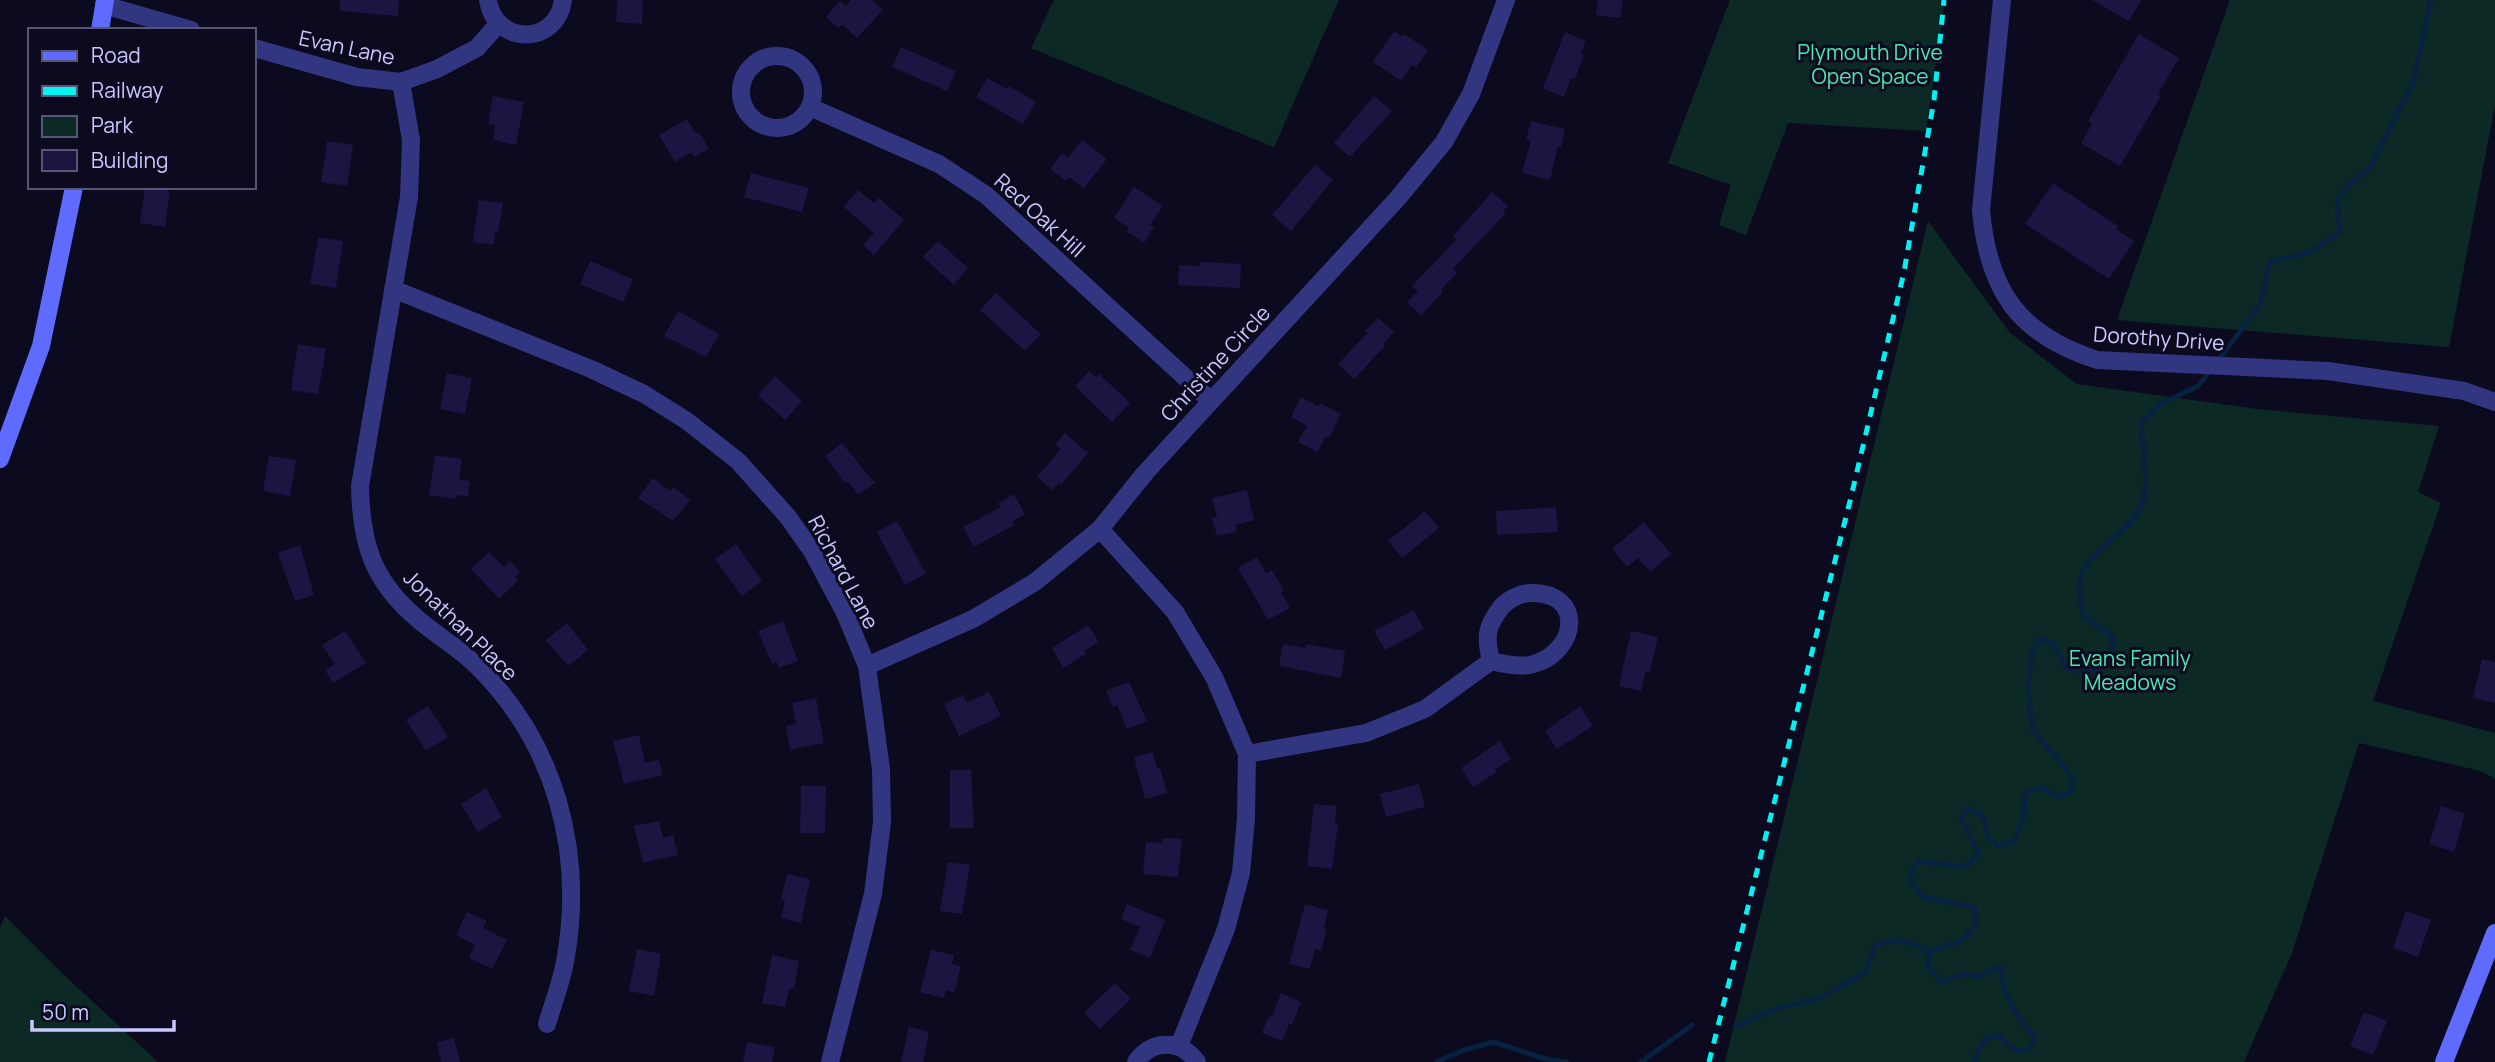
<svg xmlns="http://www.w3.org/2000/svg" width="2495" height="1062" font-family="Manrope,sans-serif">
<style>
.green{fill:#0d2925}
.lines{fill:none;stroke-linecap:round;stroke-linejoin:round}
.stream{stroke:#072240;stroke-width:5}
.building{fill:#1a1541}
.street{stroke:#323681;stroke-width:18}
.secondary{stroke:#5f6aff;stroke-width:18}
.rail{stroke:#00f2f3;stroke-width:5;stroke-dasharray:10 9;stroke-linecap:butt}
.labels{text-anchor:middle;dominant-baseline:central;stroke-width:6;stroke-linejoin:round;paint-order:stroke}
.street-label{font-size:21px;fill:#c9c8ff;stroke:#0c0a1e}
.park-label{font-size:21px;fill:#4be7b1;stroke:#0c0a1e}
</style>
<rect width="100%" height="100%" fill="#0c0a1e"/>
<g class="green">
<path d="M1054,0h285l-65,147 -243,-99z"/>
<path d="M1730,0h215l-19,131 -138,-8 -42,112 -27,-10 12,-40 -63,-22z"/>
<path d="M2230,0h265v105l-46,242 -332,-27z"/>
<path d="M1928,221l82,112 67,51 180,25 182,17 -21,66 23,11 -68,198 122,32v46l-14,-8 -122,-28 -67,210 -48,109h-519z"/>
<path d="M5,916l60,60 93,86h-158v-134z"/>
</g>
<g class="lines">
<g class="stream">
<path d="M2217,362l43,-57 10,-43 40,-10 30,-20 -3,-31 13,-17 21,-17 43,-88 17,-79"/>
<path d="M1735,1027l37,-17 48,-12 46,-26 9,-27c25,-8 34,-5 56,9"/>
<path d="M1436,1062l28,-12 29,-8 53,17 21,3"/>
<path d="M1641,1062l51,-37"/>
<path d="M1974,1062l10,-23 15,-3 15,14 13,1 9,-13c-21,-22 -32,-41 -36,-72l-21,11 -16,-3 -22,8 -14,-17 5,-15 29,-9 15,-16 -2,-18 -53,-10 -12,-20 9,-16 47,6 14,-13 -18,-36 7,-10 16,9 4,20 11,10 16,-7 9,-26 1,-21 17,-5 16,9 11,-4 6,-13 -43,-51 -4,-41 4,-36 8,-13 12,3 14,26c17,6 38,6 46,-14 2,-5 0,-13 0,-18l-29,-21c-1,-9 -4,-18 -4,-27 -1,-35 50,-52 63,-84 8,-21 0,-58 -1,-81l19,-19 38,-18 13,-16"/>
</g>
</g>
<g class="building">
<path d="M340,0h59l-1,16 -58,-5z"/>
<path d="M617,0h24l2,2 -1,22 -26,-2z"/>
<path d="M851,0h21l11,10 -26,28 -15,-14 -4,4 -12,-11 14,-16 6,5z"/>
<path d="M1598,0h25l-3,18 -24,-3z"/>
<path d="M2092,0h49l-12,21z"/>
<path d="M1394,31l8,5 2,-2 24,16 -12,18 -4,-3 -11,16 -28,-19z"/>
<path d="M1565,32l21,9 -5,13 3,1 -9,24 -4,-1 -7,19 -21,-9z"/>
<path d="M2139,34l40,24 -21,36 3,2 -41,70 -39,-23 11,-19 -4,-3z"/>
<path d="M901,47l55,24 -9,20 -55,-24z"/>
<path d="M987,78l20,11 2,-3 27,16 -13,22 -47,-27z"/>
<path d="M493,96l31,6 -8,43 -23,-5 2,-15 -7,-1z"/>
<path d="M1374,96l18,15 -42,46 -16,-14z"/>
<path d="M687,119l9,15 3,-2 10,17 -15,8 -3,-5 -16,10 -16,-27z"/>
<path d="M1531,121l34,8 -4,18 -3,-1 -8,34 -28,-7 9,-33 -5,-1z"/>
<path d="M1082,140l25,19 -23,29 -15,-11 -3,4 -16,-12 12,-16 6,5z"/>
<path d="M327,141l26,4 -6,41 -26,-4z"/>
<path d="M1315,165l18,15 -42,51 -19,-16z"/>
<path d="M751,173l58,15 -7,24 -58,-15z"/>
<path d="M2053,183l65,43 -2,3 18,12 -25,38 -84,-55z"/>
<path d="M145,187l25,4 -5,36 -25,-4z"/>
<path d="M1134,187l29,19 -13,19 4,2 -10,16 -17,-11 2,-4 -15,-10z"/>
<path d="M858,190l16,13 5,-5 25,22 -30,35 -11,-10 11,-12 -30,-26z"/>
<path d="M1492,192l16,14 -4,5 1,3 -52,55 4,4 -16,17 2,2 -22,23 -14,-13 11,-11 -6,-5 45,-47 -4,-3z"/>
<path d="M479,200l24,3 -5,29 -3,-1 -1,14 -21,-3z"/>
<path d="M318,237l25,4 -7,47 -26,-4z"/>
<path d="M938,241l30,27 -14,17 -31,-28z"/>
<path d="M590,261l43,18 -10,23 -43,-18z"/>
<path d="M1200,262l41,2 -1,24 -62,-3 1,-20 21,1z"/>
<path d="M996,293l45,41 -16,17 -45,-41z"/>
<path d="M678,311l41,23 -13,23 -42,-21z"/>
<path d="M1378,318l16,14 -11,12 2,2 -31,33 -16,-15 29,-31 -2,-2z"/>
<path d="M298,344l28,5 -8,45 -27,-4z"/>
<path d="M1089,371l7,6 3,-3 31,29 -18,19 -37,-36z"/>
<path d="M447,373l25,5 -7,36 -25,-5z"/>
<path d="M775,376l27,25 -17,19 -27,-25z"/>
<path d="M1301,397l17,9 2,-3 21,11 -12,24 -3,-2 -9,16 -19,-10 9,-16 -16,-9z"/>
<path d="M1065,433l23,20 -27,32 -2,-2 -6,7 -16,-13 24,-28 -6,-5z"/>
<path d="M842,443l33,40 -17,12 -10,-14 -3,2 -20,-27z"/>
<path d="M435,455l27,4 -3,20 11,2 -2,16 -12,-2 -1,4 -26,-4z"/>
<path d="M269,456l27,4 -6,36 -27,-5z"/>
<path d="M653,478l17,13 3,-4 17,13 -17,21 -35,-23z"/>
<path d="M1247,490l7,30 -19,5 1,7 -19,4 -5,-18 5,-1 -5,-19z"/>
<path d="M1014,494l11,20 -13,8 2,3 -40,22 -11,-20 38,-20 -3,-4z"/>
<path d="M1556,507l2,25 -61,3 -1,-24z"/>
<path d="M1425,511l14,17 -37,30 -14,-17z"/>
<path d="M897,521l29,53 -21,11 -28,-53z"/>
<path d="M1644,522l27,32 -21,18 -12,-14 -11,9 -15,-18z"/>
<path d="M736,544l26,37 -20,15 -27,-37z"/>
<path d="M300,545l14,50 -19,6 -17,-48z"/>
<path d="M489,552l15,15 6,-6 10,11 -5,5 3,4 -19,18 -28,-30z"/>
<path d="M1257,557l9,16 6,-3 12,21 -3,2 9,15 -22,12 -30,-52z"/>
<path d="M1414,610l10,19 -39,21 -11,-19z"/>
<path d="M783,621l15,40 -19,7 -2,-6 -5,2 -14,-33z"/>
<path d="M567,623l21,27 -20,16 -22,-26z"/>
<path d="M1088,625l11,17 -15,9 2,3 -23,14 -11,-20z"/>
<path d="M345,631l21,32 -33,20 -8,-13 10,-6 -13,-19z"/>
<path d="M1631,631l27,6 -8,35 -4,-1 -5,20 -22,-5z"/>
<path d="M1283,644l22,4 1,-4 39,7 -4,27 -62,-12z"/>
<path d="M2482,659l13,3v41l-22,-5z"/>
<path d="M1129,682l18,39 -20,8 -10,-24 -4,2 -7,-16z"/>
<path d="M989,692l12,24 -42,20 -15,-32 19,-9 4,8z"/>
<path d="M816,698l8,45 -34,7 -4,-24 10,-2 -4,-21z"/>
<path d="M428,706l20,31 -22,14 -20,-31z"/>
<path d="M1580,706l13,20 -36,23 -12,-18z"/>
<path d="M639,735l6,28 14,-3 4,15 -39,9 -11,-43z"/>
<path d="M1500,741l11,18 -16,11 2,2 -24,15 -12,-19z"/>
<path d="M1153,752l4,16h3l7,25 -22,6 -11,-42z"/>
<path d="M950,770h21l3,58h-24z"/>
<path d="M1419,784l6,23 -39,10 -6,-23z"/>
<path d="M801,786h25l-1,47h-25z"/>
<path d="M486,788l16,29 -24,15 -17,-28z"/>
<path d="M1314,804l23,2 -2,18 3,1 -6,44 -25,-3z"/>
<path d="M2441,806l24,8 -11,38 -25,-8z"/>
<path d="M659,821l4,17 10,-3 5,20 -35,8 -9,-37z"/>
<path d="M1163,838l19,1 -4,38 -35,-3 3,-32 16,1z"/>
<path d="M948,862l22,3 -8,49 -22,-3z"/>
<path d="M787,874l23,5 -9,44 -20,-5 4,-18h-4z"/>
<path d="M1127,904l38,16 -15,38 -20,-8 10,-23 -19,-8z"/>
<path d="M1305,904l23,6 -4,18 3,1 -6,22 -6,-2 -5,20 -21,-5z"/>
<path d="M2406,911l25,9 -13,37 -25,-9z"/>
<path d="M467,912l20,9 -4,7 24,12 -15,29 -23,-11 6,-13 -19,-10z"/>
<path d="M637,949l24,5 -7,42 -25,-5z"/>
<path d="M931,950l23,5 -2,9 9,2 -7,27 -8,-3 -2,8 -24,-6z"/>
<path d="M772,955l27,6 -5,26 -5,3 -4,17 -23,-4z"/>
<path d="M1115,983l16,16 -31,30 -16,-16z"/>
<path d="M1281,993l20,9 -9,23 -3,-1 -7,17 -20,-8 6,-16 4,-1z"/>
<path d="M2364,1012l23,9 -14,34 -23,-9z"/>
<path d="M909,1027l20,5 -6,30h-22z"/>
<path d="M454,1038l6,24h-19l-4,-20z"/>
<path d="M747,1042l28,5 -3,15h-29z"/>
</g>
<g class="lines">
<g class="street">
<path d="M488,0c7,46 69,46 75,0"/>
<path d="M2002,0l-21,210c7,81 38,125 116,150l231,11 136,20 31,11"/>
<path d="M104,5l87,25"/>
<path d="M254,48l103,29 44,5 36,-13 40,-21 21,-24"/>
<circle cx="777" cy="92" r="36"/>
<path d="M401,82l10,58 -2,57 -49,289c1,59 13,96 60,135 18,15 38,27 55,43 81,79 110,188 90,298 -4,21 -12,42 -18,62"/>
<path d="M810,107l129,57 47,31 225,206"/>
<path d="M393,289l198,80 53,25 43,27 51,40 50,56 24,34 33,62 22,53 14,103 1,53 -9,72 -43,168"/>
<path d="M1100,529l75,83 39,65 33,77 -1,65 -5,54 -15,56 -47,117"/>
<path d="M867,666l106,-47 62,-37 65,-53 45,-56 253,-275 46,-56 27,-48 35,-94"/>
<path d="M1247,754l119,-21 59,-24 66,-48c12,3 30,7 43,3 44,-13 51,-72 -3,-71 -10,0 -22,6 -29,13 -16,21 -17,30 -11,55"/>
<path d="M1136,1062c15,-23 45,-23 61,0"/>
</g>
<g class="secondary">
<path d="M100,30l5,-30"/>
<path d="M0,459l41,-113 33,-159"/>
<path d="M2444,1062l51,-129"/>
</g>
<path class="rail" d="M1709,1062l142,-565 53,-225 30,-172 10,-100"/>
</g>
<g class="labels">
<g class="street-label">
<text transform="translate(347 47) rotate(12)">Evan Lane</text>
<text transform="translate(1040 215) rotate(42)">Red Oak Hill</text>
<text transform="translate(2159 338) rotate(4)">Dorothy Drive</text>
<text transform="translate(1215 363) rotate(-47)">Christine Circle</text>
<text transform="translate(844 572) rotate(62)">Richard Lane</text>
<text transform="translate(461 625) rotate(44)">Jonathan Place</text>
</g>
<g class="park-label">
<text x="1870" y="52">Plymouth Drive<tspan x="1870" dy="24">Open Space</tspan></text>
<text x="2130" y="658">Evans Family<tspan x="2130" dy="24">Meadows</tspan></text>
</g>
</g>
<rect x="28" y="28" width="228" height="161" fill="#0c0a1e" stroke="#585678" stroke-width="2"/>
<rect x="42" y="51" width="35" height="10" fill="#5f6aff" stroke="#585678" stroke-width="2"/>
<text x="91" y="63" font-size="21" fill="#c9c8ff">Road</text>
<rect x="42" y="86" width="35" height="10" fill="#00f2f3" stroke="#585678" stroke-width="2"/>
<text x="91" y="98" font-size="21" fill="#c9c8ff">Railway</text>
<rect x="42" y="116" width="35" height="21" fill="#0d2925" stroke="#585678" stroke-width="2"/>
<text x="91" y="133" font-size="21" fill="#c9c8ff">Park</text>
<rect x="42" y="150" width="35" height="21" fill="#1a1541" stroke="#585678" stroke-width="2"/>
<text x="91" y="168" font-size="21" fill="#c9c8ff">Building</text>
<path d="M32 1020v10h142v-10" fill="none" stroke="#c9c8ff" stroke-width="3.5"/>
<text x="42" y="1020" font-size="21" fill="#c9c8ff" stroke="#0c0a1e" stroke-width="5" paint-order="stroke">50 m</text>
</svg>
